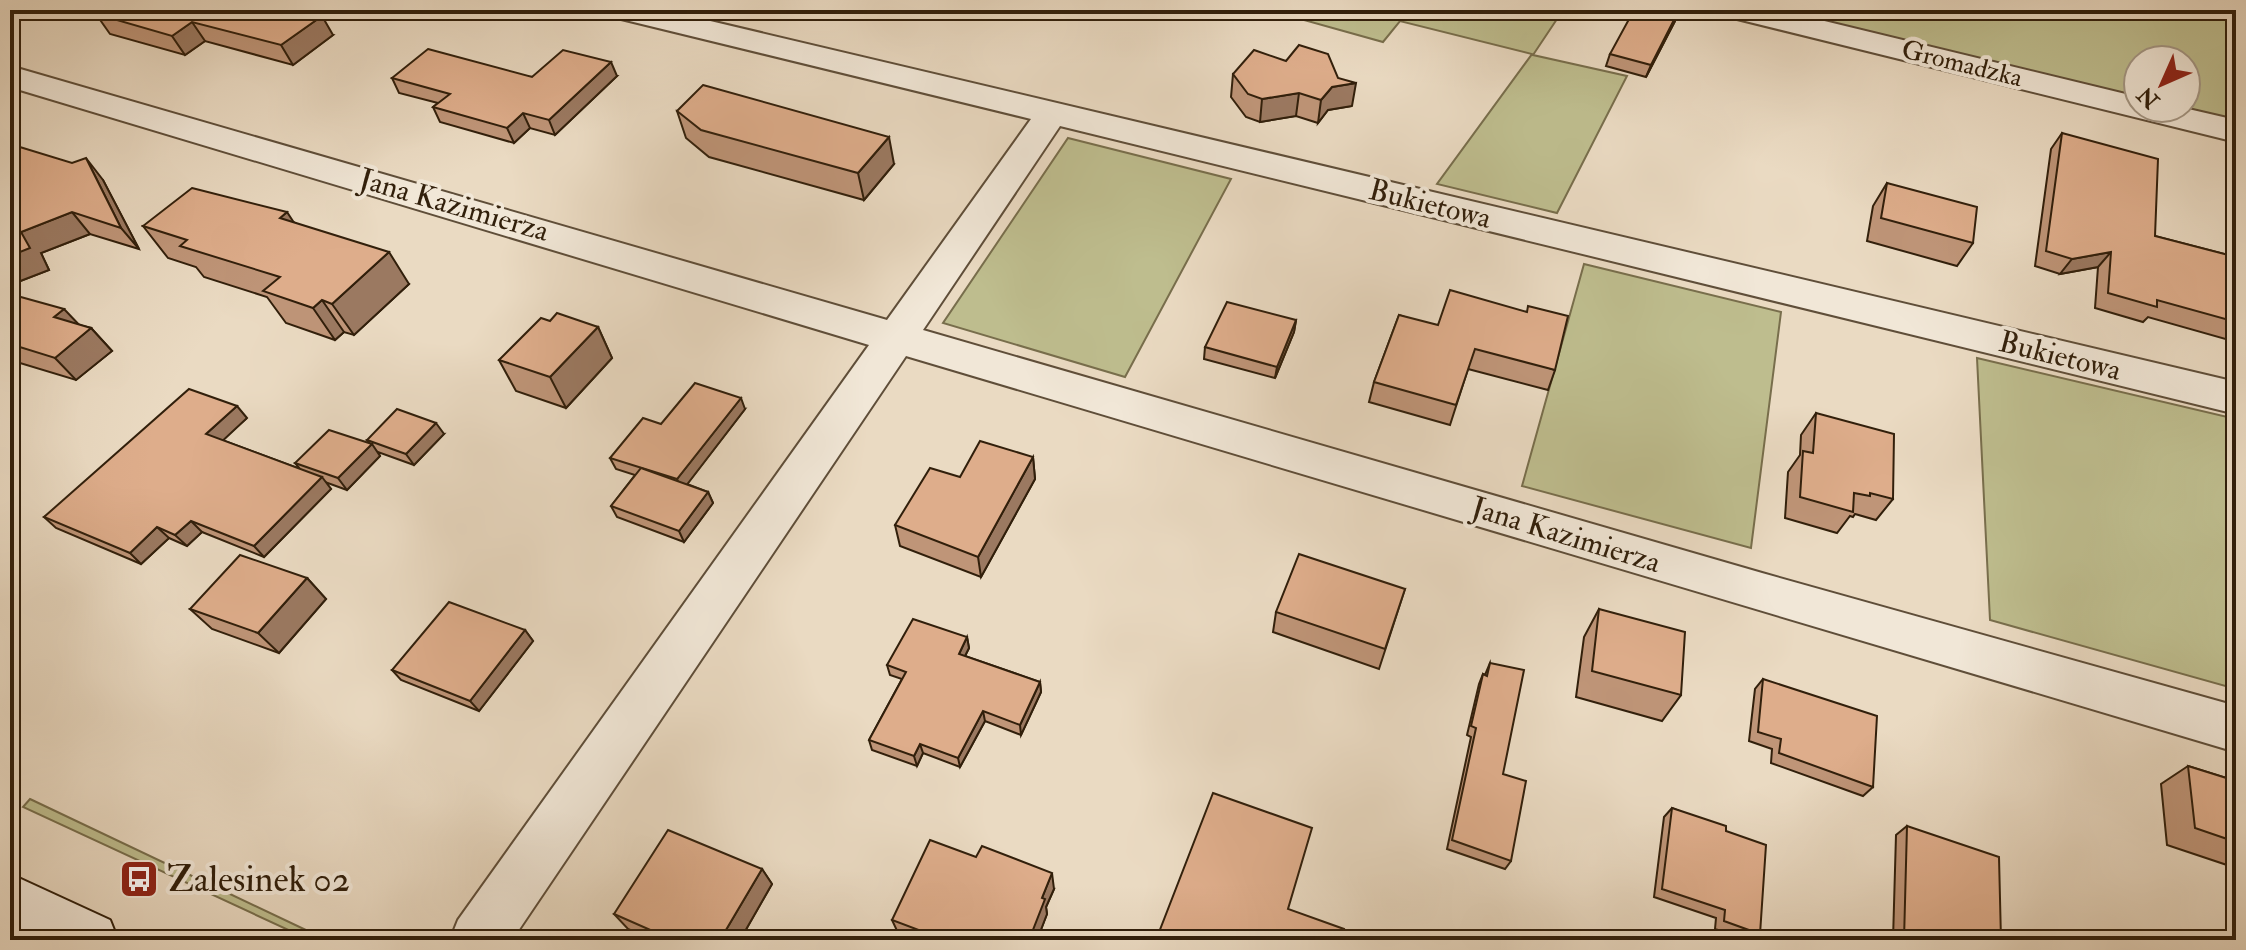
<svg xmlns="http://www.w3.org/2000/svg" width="2246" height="950" font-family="'IM FELL Double Pica',serif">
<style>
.green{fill:#bebd8e;stroke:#786e4c;stroke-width:2}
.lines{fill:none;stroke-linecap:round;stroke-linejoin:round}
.street-casing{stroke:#5f4e39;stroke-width:4}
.secondary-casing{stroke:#311f0b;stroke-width:4}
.street{fill:#f1e7d7;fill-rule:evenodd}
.secondary{fill:#f1e7d7;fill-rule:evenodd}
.wall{fill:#bf9578;stroke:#311f0b;stroke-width:2}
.shaded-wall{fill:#9b7961;stroke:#311f0b;stroke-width:2}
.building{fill:#dead8b;stroke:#311f0b;stroke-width:2}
.labels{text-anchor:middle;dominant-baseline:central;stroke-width:8;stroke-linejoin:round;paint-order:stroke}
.far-street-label{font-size:26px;fill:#311f0b;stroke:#f1e7d7}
.street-label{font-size:30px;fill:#311f0b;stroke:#f1e7d7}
.near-poi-label{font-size:36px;fill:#311f0b;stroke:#f1e7d7;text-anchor:start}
</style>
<rect width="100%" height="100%" fill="#eadac2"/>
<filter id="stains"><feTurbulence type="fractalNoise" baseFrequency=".0025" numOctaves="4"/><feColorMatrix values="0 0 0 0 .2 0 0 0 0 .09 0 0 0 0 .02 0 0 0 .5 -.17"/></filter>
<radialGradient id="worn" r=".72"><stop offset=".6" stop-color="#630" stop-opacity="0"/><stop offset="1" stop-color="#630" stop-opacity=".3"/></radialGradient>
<g class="green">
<path d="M1268,10h295l-30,45 94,21 -70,137 -120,-29 95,-130 -132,-33 -17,21z"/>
<path d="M1775,10h461v113l-61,-15h11v-48h-48v39z"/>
<path d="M1068,138l163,41 -106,198 -182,-54z"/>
<path d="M1584,264l197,48 -30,236 -229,-62z"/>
<path d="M1977,358l259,61v270l-246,-69z"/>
<path d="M30,799l297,141h-17l-287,-133z"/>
</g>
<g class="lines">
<defs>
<g id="street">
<path d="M608,10h56l1572,372v32l-1176,-288 -137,204 839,243 474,133v46l-1330,-396 -394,584h-62l8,-20 411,-575 -859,-258v-21l877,254 144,-201 -418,-102z"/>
<path d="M1724,10h55l359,87v11h46l52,12v22l-507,-125z"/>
</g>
<path id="secondary" d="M10,874l100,46 8,20h-90l-18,-9z"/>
</defs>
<use href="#street" class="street-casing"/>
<use href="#secondary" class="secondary-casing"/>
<use href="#street" class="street"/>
<use href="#secondary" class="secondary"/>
</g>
<g class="wall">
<path d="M103,10l230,25 -40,30 -88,-24 -20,14 -75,-21 -14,-20z"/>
<path d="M1679,10l-4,11 -29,56 -40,-11 4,-12z"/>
<path d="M1233,74l119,32 -24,4 -10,13 -22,-7 -36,6 -14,-5 -15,-20z"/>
<path d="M617,76l-62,59 -25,-7 -16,15 -74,-21 -7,-15 5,-4 -39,-10 -7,-15z"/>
<path d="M677,111l217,53 -30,36 -155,-43 -23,-19z"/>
<path d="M2062,133l93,103 81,21v85l-88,-25 -5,5 -48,-14 3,-41 -38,7 -25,-8 16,-117z"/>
<path d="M10,144l93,36 36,69 -49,-15 -49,19 8,17 -39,15z"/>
<path d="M1887,183l86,60 -16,23 -90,-25 6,-35z"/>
<path d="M293,222l116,62 -55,51 -10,-3 -9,8 -49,-17 -19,-26 -63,-20 -8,-10 -28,-9 -25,-32z"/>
<path d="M10,294l69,31 12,3 21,23 -36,29 -66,-20z"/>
<path d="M1399,315l156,55 -7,20 -80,-21 -18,56 -81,-23 5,-20z"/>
<path d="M1296,320l-2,12 -19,46 -71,-19 1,-12z"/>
<path d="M550,321l48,6 14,31 -46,50 -50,-17 -17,-31z"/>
<path d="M745,409l-58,75 21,8 5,11 -29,39 -67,-25 -6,-11 24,-31 -19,-6 -6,-11 51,-34z"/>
<path d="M1816,413l77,86 -17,21 -21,-6 -2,3 -3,-1 -13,17 -52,-15 3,-46 12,-17 1,-20z"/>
<path d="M247,418l-25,22 78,29 -5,-6 75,-19 -3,-4 77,-6 -30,31 -36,-13 2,4 -33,34 -22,-8 6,7 -67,68 -62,-25 -15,14 -18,-8 -28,26 -85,-36 -12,-11z"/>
<path d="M1033,457l2,22 -54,98 -81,-31 -5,-21 65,-48z"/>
<path d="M307,578l19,21 -47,54 -67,-24 -22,-20z"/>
<path d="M1405,589l-26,80 -106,-37 3,-20z"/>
<path d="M1599,609l82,86 -19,26 -86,-24 8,-60z"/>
<path d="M525,630l8,11 -54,70 -78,-31 -9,-10z"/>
<path d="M967,637l2,11 -4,8 75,26 1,10 -20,43 -36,-14 -25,46 -37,-14 -6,13 -45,-16 -3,-10 33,-61 -12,-4 -3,-10z"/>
<path d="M1490,663l13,111 8,87 -6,8 -58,-20 24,-112 -4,-2 12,-51 4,-10 2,1z"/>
<path d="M1763,679l110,108 -10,9 -92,-33 1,-14 -23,-8 6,-52z"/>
<path d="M2188,766l48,15v87l-69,-23 -6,-61z"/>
<path d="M1672,808l54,23 34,103 -8,6h-5l-32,-11 1,-11 -62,-21 10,-80z"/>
<path d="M1907,826l94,114h-108l3,-105z"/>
<path d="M762,869l10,15 -32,56h-87l-25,-11 -14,-15z"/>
<path d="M1054,889l-8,18 1,7 -10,26h-124l-14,-5 -7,-15z"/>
</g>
<g class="shaded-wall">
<path d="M1679,10l-4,11 -29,56 5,-12z"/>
<path d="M322,16l11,19 -40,30 -12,-20z"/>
<path d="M192,22l13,19 -20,14 -13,-19z"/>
<path d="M611,62l6,14 -62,59 -6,-15z"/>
<path d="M1356,83l-4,23 -24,4 -10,13 3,-23 11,-13z"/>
<path d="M1299,93l-3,23 -36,6 2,-23z"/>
<path d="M523,113l7,15 -16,15 -7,-15z"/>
<path d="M889,137l5,27 -30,36 -6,-27z"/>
<path d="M86,158l17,22 36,69 -18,-21z"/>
<path d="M72,212l18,22 -49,19 8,17 -39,15v-29l11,-24z"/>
<path d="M287,212l21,32 -28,-26z"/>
<path d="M389,252l20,32 -55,51 -22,-31z"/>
<path d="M2111,252l-13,15 -38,7 12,-15z"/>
<path d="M322,300l22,32 -9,8 -22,-32z"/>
<path d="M64,309l21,22 -31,-14z"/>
<path d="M1296,320l-2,12 -19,46 2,-11z"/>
<path d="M598,327l14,31 -46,50 -16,-31z"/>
<path d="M91,328l21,23 -36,29 -21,-22z"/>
<path d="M741,398l4,11 -63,82 -5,-12z"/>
<path d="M237,406l10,12 -30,28 -11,-12z"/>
<path d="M436,423l8,11 -30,31 -8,-11z"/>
<path d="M372,444l8,12 -33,34 -9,-12z"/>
<path d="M1033,457l2,22 -54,98 -3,-20z"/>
<path d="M322,477l9,12 -67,68 -10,-11z"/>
<path d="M708,492l5,11 -29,39 -5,-11z"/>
<path d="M191,521l11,11 -15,14 -12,-11z"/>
<path d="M157,527l12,11 -28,26 -11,-11z"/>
<path d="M307,578l19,21 -47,54 -21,-20z"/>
<path d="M525,630l8,11 -54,70 -9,-10z"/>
<path d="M967,637l2,11 -8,16 -2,-10z"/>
<path d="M1040,682l1,10 -20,43 -1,-10z"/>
<path d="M983,711l2,10 -25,46 -2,-9z"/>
<path d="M920,744l3,9 -6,13 -3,-10z"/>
<path d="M762,869l10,15 -32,56h-20z"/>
<path d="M1052,873l2,16 -8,18 1,7 -10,26h-8l13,-42z"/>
</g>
<g class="building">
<path d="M103,10h197l22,6 -41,29 -89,-23 -20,14 -76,-22z"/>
<path d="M1634,10h45l-28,55 -41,-11z"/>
<path d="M1299,45l29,9 10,24 18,5 -24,4 -11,13 -22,-7 -37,6 -14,-5 -15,-20 21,-24 32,11z"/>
<path d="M428,49l104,28 31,-27 48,12 -62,58 -26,-7 -16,15 -74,-21 17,-13 -58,-16z"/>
<path d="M703,85l186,52 -31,36 -157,-43 -24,-19z"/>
<path d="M2062,133l96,26 -3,77 81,21v65l-79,-22v7l-49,-14 3,-41 -39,7 -26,-8z"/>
<path d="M10,144l62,19 14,-5 35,70 -49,-16 -51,20 9,16 -20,8z"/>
<path d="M1887,183l90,24 -4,36 -92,-25z"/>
<path d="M192,188l95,24 -7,6 109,34 -57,52 -10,-4 -9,8 -50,-17 17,-14 -100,-31 7,-6 -44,-14z"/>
<path d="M1450,290l77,22 1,-6 40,10 -13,54 -80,-21 -19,56 -82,-23 25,-67 39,10z"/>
<path d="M10,294l54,15 -10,8 37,11 -36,30 -45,-14z"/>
<path d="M1227,302l69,18 -19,47 -72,-20z"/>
<path d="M557,313l41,14 -48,50 -51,-17 42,-42 9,3z"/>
<path d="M695,383l46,15 -64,81 -67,-21 33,-40 18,6z"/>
<path d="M189,389l48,17 -31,28 116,43 -68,69 -63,-25 -16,14 -18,-8 -27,26 -86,-36z"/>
<path d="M397,409l39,14 -30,31 -39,-14z"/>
<path d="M1816,413l78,21 -1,65 -23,-6v3l-16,-3 -1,19 -53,-15 3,-46 10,2z"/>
<path d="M329,430l43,14 -34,34 -43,-15z"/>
<path d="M980,441l53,16 -55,100 -83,-32 35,-57 30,9z"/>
<path d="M641,468l67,24 -29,39 -68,-25z"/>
<path d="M1299,554l106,35 -20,60 -109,-37z"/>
<path d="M240,555l67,23 -49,55 -68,-24z"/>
<path d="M449,602l76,28 -55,71 -78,-31z"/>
<path d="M1599,609l86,23 -4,63 -89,-24z"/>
<path d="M913,619l54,18 -8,17 81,28 -20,43 -37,-14 -25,47 -38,-14 -6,12 -45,-16 37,-68 -19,-7z"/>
<path d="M1490,663l34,7 -21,104 23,7 -15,80 -59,-21 24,-112 -5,-2 12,-52 4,2z"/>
<path d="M1763,679l114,37 -4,71 -94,-34 2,-14 -23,-7z"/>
<path d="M2188,766l48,15v61l-41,-14z"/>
<path d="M1213,793l99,35 -24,81 56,20 -3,11h-185z"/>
<path d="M1672,808l54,18v5l40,14 -6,89 -36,-13 1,-11 -63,-21z"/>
<path d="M1907,826l92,31 2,83h-97z"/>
<path d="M668,830l94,39 -42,71h-47l-59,-26z"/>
<path d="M930,840l46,17 6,-11 70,27 -10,25 3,1 -16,41h-84l-53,-20z"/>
</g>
<defs>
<symbol id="bus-square" viewBox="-11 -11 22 22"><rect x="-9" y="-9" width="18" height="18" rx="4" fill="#8f2418" stroke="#f1e7d7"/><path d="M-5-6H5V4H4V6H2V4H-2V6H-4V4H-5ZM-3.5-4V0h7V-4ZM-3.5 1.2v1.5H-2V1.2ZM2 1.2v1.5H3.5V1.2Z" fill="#fff"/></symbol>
</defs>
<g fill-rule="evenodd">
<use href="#bus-square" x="117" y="857" width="44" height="44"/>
</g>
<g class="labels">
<g class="far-street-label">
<text transform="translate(1962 64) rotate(14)">Gromadzka</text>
</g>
<g class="street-label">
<text transform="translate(1430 204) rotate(14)">Bukietowa</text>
<text transform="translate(454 205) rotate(16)">Jana Kazimierza</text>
<text transform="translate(2060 356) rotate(14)">Bukietowa</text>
<text transform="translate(1566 535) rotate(17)">Jana Kazimierza</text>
</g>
<g class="near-poi-label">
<text x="167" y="879">Zalesinek 02</text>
</g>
</g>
<rect width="2246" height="950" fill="none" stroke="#eadac2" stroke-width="40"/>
<rect x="12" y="12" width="2222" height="926" fill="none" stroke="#311f0b" stroke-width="4"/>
<rect x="20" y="20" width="2206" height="910" fill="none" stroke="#311f0b" stroke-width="2"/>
<g transform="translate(2162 84) rotate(225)"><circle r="38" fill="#f1e7d7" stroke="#a49785" stroke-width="2"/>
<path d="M0-6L14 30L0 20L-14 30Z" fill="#8f2418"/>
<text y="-12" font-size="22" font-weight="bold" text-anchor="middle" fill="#311f0b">N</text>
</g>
<rect width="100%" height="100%" filter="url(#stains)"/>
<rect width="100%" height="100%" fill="url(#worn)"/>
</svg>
